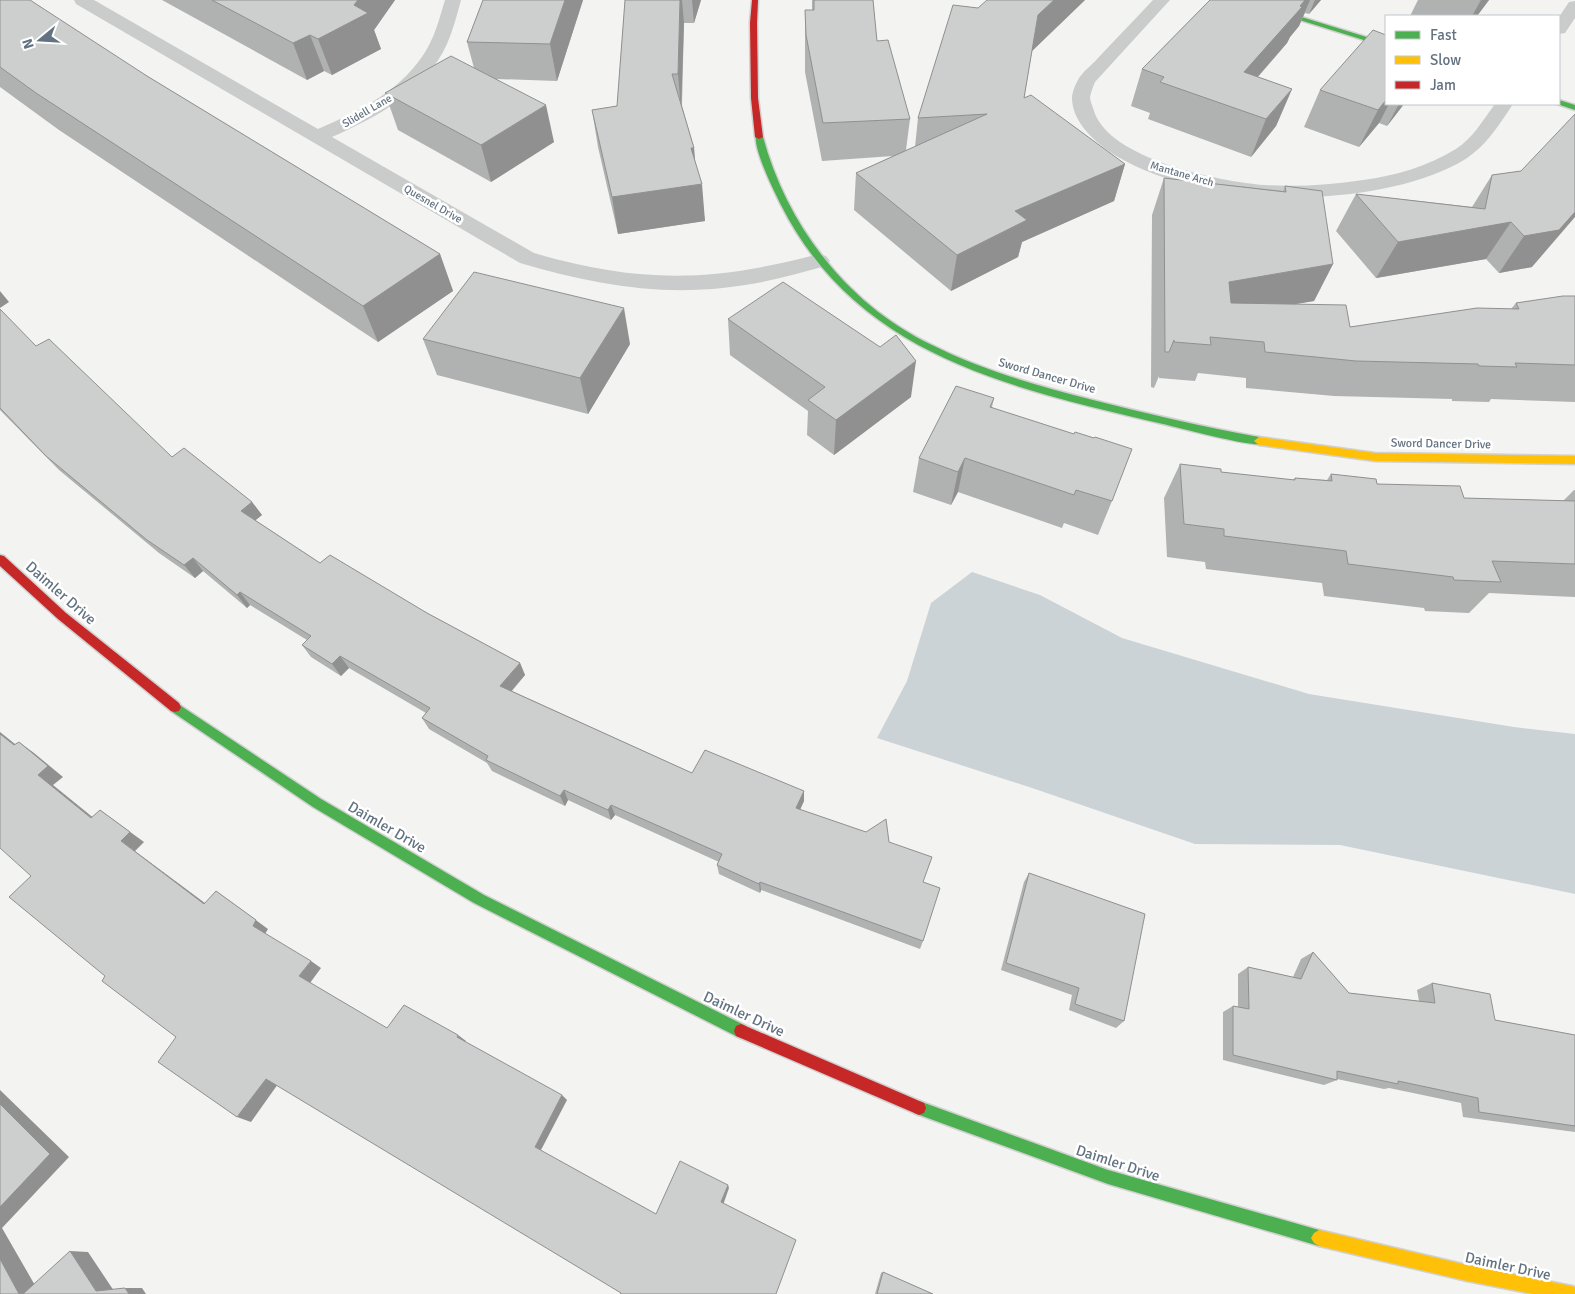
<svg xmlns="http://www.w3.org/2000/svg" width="1575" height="1294" font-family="Signika,sans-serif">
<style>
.water{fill:#cbd3d6}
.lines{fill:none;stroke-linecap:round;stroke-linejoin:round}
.fast-casing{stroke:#d0d1d0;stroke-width:3}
.slow-casing{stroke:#d0d1d0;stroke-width:3}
.jam-casing{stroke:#d0d1d0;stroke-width:3}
.street{fill:#cacccc;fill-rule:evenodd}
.fast{fill:#4caf50;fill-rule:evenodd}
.slow{fill:#ffc107;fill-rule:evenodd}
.jam{fill:#c62828;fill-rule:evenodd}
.wall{fill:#b0b1b1}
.shaded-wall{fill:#909090}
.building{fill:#cdcece;stroke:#909090}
.labels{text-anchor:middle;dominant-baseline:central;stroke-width:5;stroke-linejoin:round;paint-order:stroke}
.far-street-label{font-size:11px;fill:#637281;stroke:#fff}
.street-label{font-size:12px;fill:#637281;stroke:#fff}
.near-street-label{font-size:15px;fill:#637281;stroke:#fff}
</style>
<rect width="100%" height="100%" fill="#f3f3f1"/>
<path class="water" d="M972,572l68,23 82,43 187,56 205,33 61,7v160l-235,-49 -145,-1 -160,-55 -158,-51 30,-57 24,-78z"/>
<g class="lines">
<defs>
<g id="fast">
<path d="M1236,0h10l140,43v4z"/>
<path d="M1559,100l16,5v5l-18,-6h2z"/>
<path d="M756,135l7,2c24,89 85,168 169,208 50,25 103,40 157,54 56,14 113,28 170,38l5,4 -2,3c-12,3 -82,-16 -99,-20 -151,-36 -305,-67 -382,-219 -7,-14 -28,-56 -25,-70z"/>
<path d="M175,702l146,97 163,96 262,131 2,5 -2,5 -5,2 -5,-2 -262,-133 -161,-96 -142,-96 -2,-4 2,-4z"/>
<path d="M919,1101l189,69 211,60 5,3 3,5 -3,5 -5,3 -211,-62 -194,-71 -2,-5 2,-5z"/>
</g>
<g id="slow">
<path d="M1259,437l116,16 200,3v8l-200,-3 -116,-16 -5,-4z"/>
<path d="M1319,1230l148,35 105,21 3,1v7h-42l-66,-13 -148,-35 -5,-3 -3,-5 3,-5z"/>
</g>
<g id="jam">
<path d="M752,0h6l-1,23 1,75 5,39 -4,2 -4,-2 -4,-39 -1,-75z"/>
<path d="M0,555l4,1 62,57 113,90 2,4 -2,4 -4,1 -4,-1 -113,-92 -58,-53z"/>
<path d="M741,1024l183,79 2,5 -2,5 -5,2 -183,-79 -2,-5 2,-5z"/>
</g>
</defs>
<use href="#fast" class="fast-casing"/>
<use href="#slow" class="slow-casing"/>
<use href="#jam" class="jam-casing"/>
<g class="street">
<path d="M74,0h20l224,129c42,-18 87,-40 110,-82 8,-14 12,-31 17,-47h16c-4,15 -8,30 -14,44 -22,48 -70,73 -115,93l202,116c106,31 179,29 285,1l7,2 4,5 -4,5c-27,7 -53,15 -81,19 -78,13 -151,0 -225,-22l-444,-259z"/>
<path d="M1153,0h17l-75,82c-2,5 -4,10 -5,15 0,4 3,10 4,14 15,48 126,71 171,74 32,2 65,0 98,-5 32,-4 65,-14 93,-31 17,-11 27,-29 39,-45h18c-16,24 -29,46 -56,60 -91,47 -260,45 -347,-12 -17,-12 -38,-31 -38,-54 0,-5 3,-13 6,-18 4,-8 14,-15 20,-22 18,-19 37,-39 55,-58z"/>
<path d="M1575,1v17l-10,15 -6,1v-17l10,-15z"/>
</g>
<use href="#fast" class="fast"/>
<use href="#slow" class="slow"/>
<use href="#jam" class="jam"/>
</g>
<g class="wall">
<path d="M0,0l147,76 293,178 13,37 -75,51 -319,-212 -59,-43z"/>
<path d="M162,0h233l-21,30 7,19 -49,26 -8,-4 -17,9z"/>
<path d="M483,0h100l-26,81 -60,-2 57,63 -63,40 -93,-52 -13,-37 89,-25 -7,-26z"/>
<path d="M625,0h76l-7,23h-10l-2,83 12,42 1,14 10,59 -87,13 -20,-87 -6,-37 25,-4z"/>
<path d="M812,0h61l4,41 33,78 -4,31 9,-3 3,-29 60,-110 107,-8 -53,51 -8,47 101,66 -11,37 -92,41 -4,15 -67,34 -97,-81 2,-37 37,-17 -71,5 -17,-89v-62h7z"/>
<path d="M1210,0h111l-12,14 -4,-1 -6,13 -9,11 -3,6 -29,34 34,12 -16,37 -25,31 -103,-38 2,-6 -19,-7 11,-37z"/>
<path d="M1418,0h71l-12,16h-67z"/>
<path d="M1320,90l66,14h18l-17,22 -8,-3 -20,24 -55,-20z"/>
<path d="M1521,171l11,96 -33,6 -13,-14 -110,19 -40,-47 20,-37 116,13 20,-32z"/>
<path d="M1164,178l119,13 2,-5 48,78 -19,37 -21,3 57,23 161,-18 5,-6 59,-7v106l-84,-3 -2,3 -37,-1v-2l-118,-3 -88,-8v-10l-48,-5 -3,8 -36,-3v-2l-5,12 -3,-1 1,-172z"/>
<path d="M0,310l36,36 136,111 80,45 10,13 -7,5 65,43 107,50 93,50 5,12 -13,16 180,82 112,18v10l-4,9 89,32 34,40v59l-3,8 -159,-59 -1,3 -41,-19 -2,-9 2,-3 -104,-47 -4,5 -43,-20 -3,6 -73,-35 -5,-8 -58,-34 -7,-11 4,-5 -77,-45 -8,8 -30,-19 -9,-12 5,-5 -57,-35 -3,3 -44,-37 -8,7 -36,-25 -100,-83 -59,-60z"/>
<path d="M728,319l152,28 31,50 -77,58 -27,-20 1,-24 -78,-56z"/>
<path d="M423,339l207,5 -42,70 -151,-39z"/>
<path d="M994,398l-2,9 120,94 -14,34 -34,-12 -2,5 -104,-36 -7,13 -38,-13 6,-34z"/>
<path d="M1180,464l41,8 72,8 2,-2 32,2 4,-6 46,10 87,14 99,3 11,-11h1v107l-86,-4 -20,20 -44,-2 -1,-3 -100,-12 -2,-13 -116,-14 -1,-7 -38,-5 -3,-59z"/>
<path d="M1029,873l95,148 -8,7 -47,-18 3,-15 -71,-25 23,-88z"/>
<path d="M1313,952l36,41 70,8 -2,-11 15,-7 63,37 80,15v97l-112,-15 -2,-14 -72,-15 -5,1 -47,-10v1l-13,5 -101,-25v-48l10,-6 5,1v-33l10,-7 45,10 8,-18z"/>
<path d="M883,1272l50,22h-58l6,-21z"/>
</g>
<g class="shaded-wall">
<path d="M358,0h37l-21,30 7,19 -49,26 -14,-36 36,-34z"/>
<path d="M565,0h18l-26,81 -7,-37z"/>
<path d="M680,0h2l2,23 -3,88 -3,-37z"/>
<path d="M692,0h9l-7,23z"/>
<path d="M1054,0h31l-54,52 7,-37z"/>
<path d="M1305,0h5l-11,26 -9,11 -3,6 -56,64 13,-35z"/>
<path d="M1315,0h6l-12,14z"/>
<path d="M1481,0h8l-12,16h-5z"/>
<path d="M310,35l14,36 -17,9 -14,-37z"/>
<path d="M1292,89l-16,37 -25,31 15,-38z"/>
<path d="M1386,100v4h3l-10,19 -20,24 19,-37z"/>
<path d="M1399,104h5l-17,22z"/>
<path d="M546,105l8,37 -63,40 -10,-37z"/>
<path d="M691,148h3l3,37z"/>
<path d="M1125,164l-11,37 -92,41 -4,15 -67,34 6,-36 58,-44z"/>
<path d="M702,184l3,37 -87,13 -6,-37z"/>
<path d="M1575,212v5l-43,50 -33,6 25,-37z"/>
<path d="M1511,222l-25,37 -110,19 22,-36z"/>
<path d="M440,254l13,37 -75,51 -15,-36z"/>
<path d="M1333,264l-19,37 -101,17 16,-36z"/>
<path d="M0,291l9,11 -9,6z"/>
<path d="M624,308l6,36 -42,70 -8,-36z"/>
<path d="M916,361l-5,36 -77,58 2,-35z"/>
<path d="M965,458l-7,34 -7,13 7,-33z"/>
<path d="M252,502l10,13 -11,9 -10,-13z"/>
<path d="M193,558l10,13 -8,7 -11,-13z"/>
<path d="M240,592l10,13 -3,3 -10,-13z"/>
<path d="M340,656l9,12 -8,8 -9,-12z"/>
<path d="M520,663l5,12 -19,22 -6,-11z"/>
<path d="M0,732l30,24 -16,-11 -14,-11z"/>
<path d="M19,742l15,11 29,24 -10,8 53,43 -15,-10 -53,-43z"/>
<path d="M564,790l4,10 -3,6 -5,-10z"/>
<path d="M804,791v10l-8,17v-10z"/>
<path d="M611,805l4,10 -4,5 -3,-10z"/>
<path d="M100,810l44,32 -9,9 82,61 -13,-8 -83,-63z"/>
<path d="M760,882l1,8 -1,3 -1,-9z"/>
<path d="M216,891l52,38 -3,5 -12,-8z"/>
<path d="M311,961l10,7 -11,15 -11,-7z"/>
<path d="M458,1035l8,6 -1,2 -8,-6z"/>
<path d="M266,1079l12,5 -27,38 -14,-5z"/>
<path d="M0,1090l69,67 -67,71 38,66h-21l-19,-35z"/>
<path d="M562,1095l5,5 -26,50 -6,-3z"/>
<path d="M728,1185l1,3 -6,17 -2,-3z"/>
<path d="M70,1251l18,1 26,39h-18z"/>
<path d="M125,1288h17l4,6h-17z"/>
</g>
<g class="building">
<path d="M0,0h30l117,76 293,178 -77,52 -327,-213 -36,-26z"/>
<path d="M212,0h146l-4,5 14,8 -50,26 -8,-4 -17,8z"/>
<path d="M483,0h82l-15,44 -83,-2z"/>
<path d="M625,0h55l-2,74h-6l22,74h-3l11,36 -90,13 -20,-87 25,-4z"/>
<path d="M814,0h59l4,41 11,-1 22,79 -87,4 -17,-88 -1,-25h9z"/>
<path d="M987,0h67l-16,15 -14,83 7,-3 94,69 -110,47 12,9 -70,35 -101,-82 131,-59 -69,4 35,-113 25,3z"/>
<path d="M1210,0h95l-5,6 2,1 -58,65 48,17 -26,30 -106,-37 4,-5 -22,-8z"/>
<path d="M1373,30l13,5v65l-8,10 -58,-20z"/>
<path d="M451,56l95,49 -65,40 -96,-52z"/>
<path d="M1575,114v98l-16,18 -35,6 -13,-14 -113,20 -42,-48 129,15 7,-34 29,-4z"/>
<path d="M1164,178l122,14 -1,-6 37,5 11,73 -104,18 2,21 115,2 4,22 127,-19 42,1 -3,-6 47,-7h12v69l-60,-2 2,4 -38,-1 -1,-2 -122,-3 -91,-9 -1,-10 -54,-5 1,8 -37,-3v-2l-5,12h-4z"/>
<path d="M474,272l150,36 -44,70 -157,-39z"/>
<path d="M783,282l97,65 16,-12 20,26 -80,59 -28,-20 17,-13 -97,-68z"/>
<path d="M0,309l36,37 13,-7 123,118 12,-9 68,54 -11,9 79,52 10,-8 97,58 93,50 -20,23 192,87 13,-23 99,41 -8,17 70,24 20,-13 3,23 43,15 -9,25 17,6 -17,53 -163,-59 -1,2 -42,-19 5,-11 -111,-49 -3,5 -44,-20 -4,6 -74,-36 2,-4 -66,-38 8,-10 -90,-52 -8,8 -30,-19 9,-9 -71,-44 -3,3 -44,-37 -9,7 -37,-25 -101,-84 -46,-48z"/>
<path d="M956,386l38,12 -4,9 84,27 1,-2 19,6 1,-1 37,12 -20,52 -36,-11 -2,5 -109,-37 -7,14 -39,-14z"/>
<path d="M1180,464l41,5v3l74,8v-2l37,3 -1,-7 45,5 1,5 83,2 4,12 111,3v63l-83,-3 9,21 -47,-2 -1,-3 -105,-13 -2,-13 -122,-15v-7l-40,-5z"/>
<path d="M0,734l14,11 5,-3 29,24 -10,9 53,43 9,-8 30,22 -9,9 83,63 12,-13 40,29 -3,6 58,35 -12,15 88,52 17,-23 54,30 -1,2 105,58 -27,52 121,67 24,-53 48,24 -7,17 75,38 -20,54h-156l1,-1 -355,-214 -29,38 -79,-55 18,-25 -74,-56 3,-5 -96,-79 22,-21 -31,-28z"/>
<path d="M1029,873l116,41 -21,107 -49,-17 4,-16 -73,-25z"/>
<path d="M1313,952l36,41 86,10 -3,-20 58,11 5,26 80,15v91l-96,-14 -1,-14 -80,-17v3l-61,-13v9l-104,-25v-49l16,3 -1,-42 53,12z"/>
<path d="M0,1104l50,50 -50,53z"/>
<path d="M70,1251l26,40 29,-3 4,6h-106z"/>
<path d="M0,1259l19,35h-19z"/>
<path d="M883,1272l50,22h-56z"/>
</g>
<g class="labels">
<g class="far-street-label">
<text transform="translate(367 111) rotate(-30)">Slidell Lane</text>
<text transform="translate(1182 174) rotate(16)">Mantane Arch</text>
<text transform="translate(433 204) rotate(30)">Quesnel Drive</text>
</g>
<g class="street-label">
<text transform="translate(1047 376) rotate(16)">Sword Dancer Drive</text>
<text transform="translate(1441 444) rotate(1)">Sword Dancer Drive</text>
</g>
<g class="near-street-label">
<text transform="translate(61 593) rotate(41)">Daimler Drive</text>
<text transform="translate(387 827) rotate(30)">Daimler Drive</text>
<text transform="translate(744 1014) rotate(25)">Daimler Drive</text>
<text transform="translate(1118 1163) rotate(18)">Daimler Drive</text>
<text transform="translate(1508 1266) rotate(12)">Daimler Drive</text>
</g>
</g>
<rect x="1385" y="15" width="175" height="90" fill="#ffffff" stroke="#c1c7cd"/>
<rect x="1395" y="31" width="25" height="8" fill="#4caf50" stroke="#c1c7cd"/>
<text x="1430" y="40" font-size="15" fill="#637281">Fast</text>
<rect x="1395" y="56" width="25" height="8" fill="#ffc107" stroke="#c1c7cd"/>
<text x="1430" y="65" font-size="15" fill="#637281">Slow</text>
<rect x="1395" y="81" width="25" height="8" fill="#c62828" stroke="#c1c7cd"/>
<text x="1430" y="90" font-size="15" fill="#637281">Jam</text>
<g transform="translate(40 40) rotate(252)" stroke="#ffffff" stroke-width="4" paint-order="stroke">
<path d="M0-4L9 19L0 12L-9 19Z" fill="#637281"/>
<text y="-8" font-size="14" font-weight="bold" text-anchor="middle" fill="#637281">N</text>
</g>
</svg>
